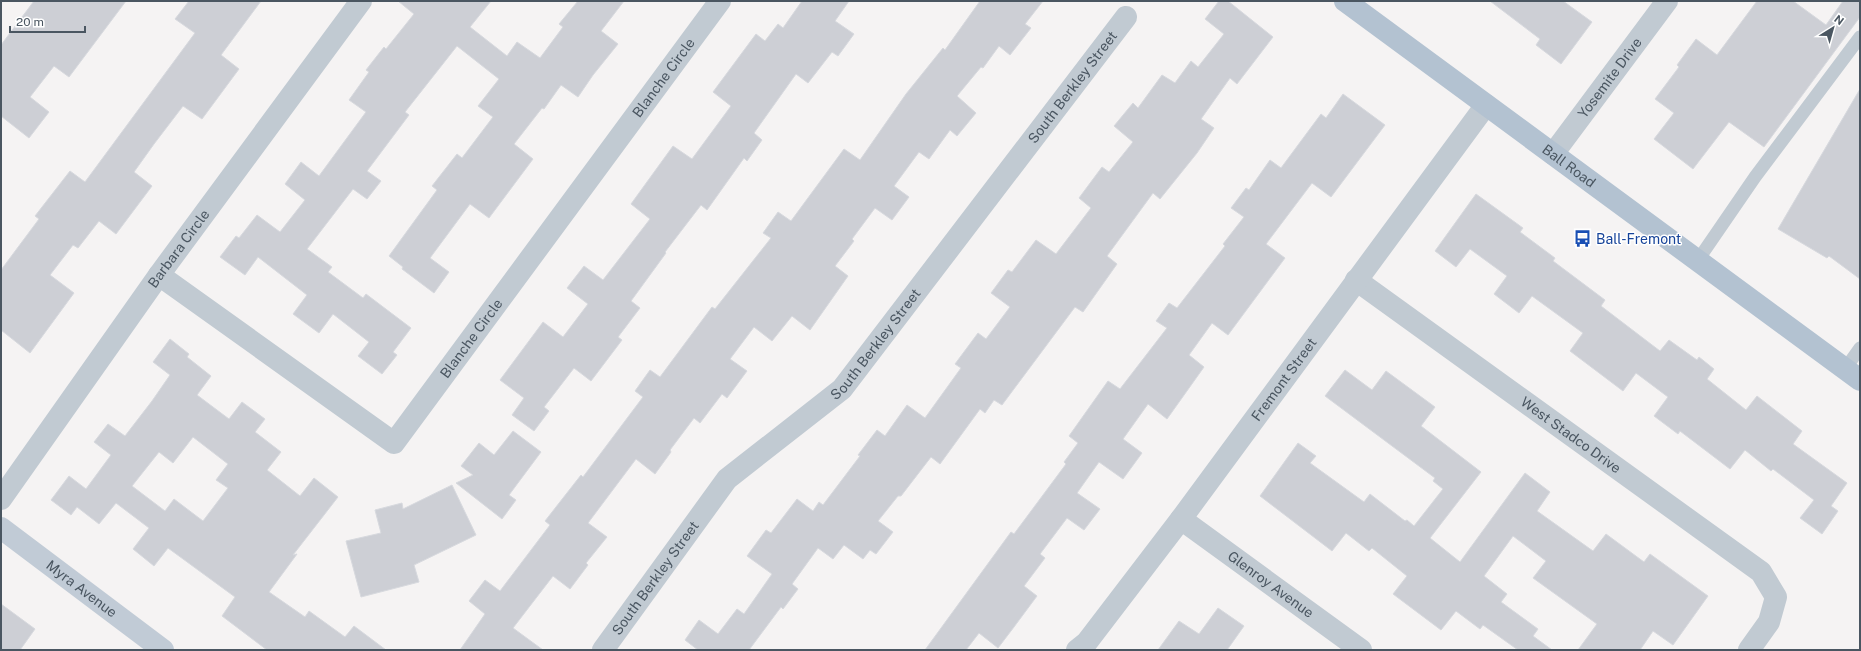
<svg xmlns="http://www.w3.org/2000/svg" width="1861" height="651" font-family="'Public Sans',sans-serif">
<style>
.building{fill:#cdcfd5;stroke:#d7d9de;fill-rule:evenodd}
.lines{fill:none;stroke-linecap:round;stroke-linejoin:round}
.lane{stroke:#c1cad2;stroke-width:13}
.street{stroke:#c1cad2;stroke-width:22}
.secondary{stroke:#c1cbd6;stroke-width:22}
.primary{stroke:#b3c2d1;stroke-width:22}
.labels{text-anchor:middle;dominant-baseline:central;stroke-width:3;stroke-linejoin:round;paint-order:stroke}
.street-label{font-size:14px;fill:#4a5661;stroke:#fff}
.transit-label{font-size:14px;fill:#164399;stroke:#fff;text-anchor:start}
</style>
<rect width="100%" height="100%" fill="#f5f3f3"/>
<g class="building">
<path d="M34,1h92l-57,76 -15,-11 -24,31 19,15 -20,26 -28,-22v-71z"/>
<path d="M189,1h72l-40,54 18,14 -37,50 -19,-13 -29,38 -20,28 18,14 -36,48 -17,-13 -21,27 -5,-3 -23,30 24,18 -44,60 -29,-23v-60l38,-51 -4,-3 35,-45 15,11 110,-149 -20,-14z"/>
<path d="M398,1h93l-21,26 37,29 10,-14 23,16 23,-31 -4,-3 19,-23h46l-23,30 17,13 -25,31 -15,22 -17,-12 -17,24 -2,-1 -28,36 19,15 -44,59 -19,-14 -40,54 19,14 -15,21 -32,-24 1,-2 -14,-11 48,-66 -5,-4 25,-32 5,4 31,-41 -15,-11 21,-27 -42,-33 -52,66 4,3 -42,56 14,10 -14,18 -14,-10 -46,60 25,18 -4,5 35,26 3,-4 45,34 -18,24 4,3 -15,19 -24,-18 11,-14 -36,-28 -14,19 -26,-19 14,-19 -49,-38 -13,18 -25,-18 16,-21 3,2 18,-23 23,17 25,-32 -20,-16 16,-22 18,14 47,-64 -17,-12 20,-28 -3,-2 18,-23 2,2 28,-35z"/>
<path d="M802,1h47l-14,20 19,13 -16,22 -6,-4 -24,31 -12,-9 -42,59 8,7 -15,21 -3,-3 -37,52 -6,-5 -36,47 1,1 -35,48 9,7 -22,29 4,3 -31,41 -17,-13 -30,39 5,4 -15,20 -22,-16 12,-17 -24,-18 43,-58 20,15 25,-33 -21,-16 17,-22 19,14 47,-61 -19,-15 42,-58 19,13 39,-53 -18,-14 43,-58 9,7 13,-17 5,4z"/>
<path d="M980,1h63l-18,23 6,4 -21,27 -11,-9 -16,22 -2,-1 -24,29 19,17 -19,23 -7,-6 -21,29 -10,-7 -25,34 15,11 -17,23 -17,-12 -23,31 2,2 -19,25 13,10 -38,54 -18,-14 -20,25 -18,-14 -24,32 17,12 -20,27 -5,-4 -22,29 -6,-5 -24,32 1,2 -16,22 -19,-15 -48,64 19,14 -21,26 2,2 -18,24 -17,-13 -40,52 30,22h-83l25,-36 -16,-13 16,-21 15,11 50,-66 -5,-4 36,-46 2,2 60,-80 -8,-6 15,-21 10,7 52,-70 3,2 56,-71 -8,-5 15,-21 13,9 53,-72 16,11 46,-66 37,-46 2,2z"/>
<path d="M1219,1h9l45,36 -36,47 -7,-6 -29,41 13,9 -17,25 -37,46 -7,-6 -46,63 10,8 -34,48 -8,-5 -73,98 -8,-5 -9,13 -5,-4 -40,55 -9,-7 -30,39h-3l-20,25 15,11 -17,22 -6,-4 -7,9 -19,-14 -11,14 -15,-11 -26,36 6,5 -15,20 -2,-2 -32,43h-51l-13,-10 14,-20 19,14 19,-25 7,5 28,-40 -25,-18 19,-26 5,3 26,-34 16,12 6,-9 4,3 37,-49 -2,-1 19,-25 8,6 22,-31 18,13 36,-50 -6,-4 23,-31 8,6 24,-32 -19,-14 17,-23 4,2 24,-32 20,14 35,-46 -12,-10 23,-31 7,5 24,-30 -19,-16 19,-23 5,5 24,-33 13,8 16,-22 7,6 26,-33 -19,-15z"/>
<path d="M1490,1h73l29,21 -31,42 -25,-19 4,-6z"/>
<path d="M1757,1h36l33,24 17,-24h17v16l-96,130 -35,-25 -36,47 -39,-30 20,-26 -19,-14 24,-32 -2,-2 19,-26 21,16z"/>
<path d="M1860,89v190l-31,-23 -2,2 -49,-29z"/>
<path d="M1343,94l42,31 -54,72 -19,-14 -46,61 19,14 -57,77 -16,-12 -23,32 15,12 -37,52 -19,-15 -25,35 19,14 -19,26 -24,-17 -22,31 23,16 -16,21 -17,-12 -27,36 5,4 -21,28 13,10 -23,31 -16,21 -19,-15 -13,17h-41l86,-118 3,2 52,-70 -2,-2 14,-19 -9,-7 39,-55 12,8 47,-61 -11,-7 13,-18 8,5 48,-62 -2,-2 21,-27 -13,-9 15,-20 3,2 21,-30 11,8 40,-54 5,4z"/>
<path d="M1476,194l47,34 -3,4 35,26 -2,3 52,39 -4,6 59,45 9,-11 28,20 2,-3 15,12 -7,10 39,31 11,-14 45,35 -9,13 54,39 -16,23 7,5 -16,23 -22,-16 14,-18 -41,-31 -2,2 -26,-21 -15,19 -50,-38 -2,3 -24,-18 14,-19 -32,-24 -13,18 -53,-40 13,-18 -51,-37 -13,17 -25,-19 13,-18 -37,-27 -14,18 -21,-16z"/>
<path d="M170,339l19,15 -2,3 24,19 -14,19 32,24 13,-17 23,17 -10,13 26,20 -14,18 33,26 14,-18 24,19 -45,58 4,-1 -28,38 36,25 4,-6 36,26 9,-11 32,24h-119l-45,-34 13,-19 -67,-49 -14,18 -21,-17 16,-21 -33,-25 -17,21 -22,-17 -6,8 -20,-15 18,-24 17,13 25,-34 -17,-13 14,-18 17,12 27,-35 18,-26 -17,-13zM193,437l35,27 -12,16 12,8 -25,33 -29,-22 -9,12 -33,-25 27,-34 14,11z"/>
<path d="M1345,370l27,20 14,-19 49,36 -14,19 60,46 -51,66 30,24 65,-89 25,19 -13,19 56,40 13,-17 38,28 6,-8 58,42 -35,49 -20,-14 -13,19h-62l19,-26 -64,-46 13,-17 -33,-25 -29,40 23,18 -6,8 37,27 -5,7 19,14h-34l-35,-25 -3,4 -24,-18 -15,19 -48,-36 14,-18 -35,-28 -3,3 -23,-18 -14,18 -72,-55 38,-53 18,13 -6,7 54,39 6,-8 35,27 2,-1 7,6 29,-37 -10,-8 2,-3 -110,-82z"/>
<path d="M513,431l28,21 -32,43 7,5 -14,19 -46,-36 17,-8 -12,-9 18,-23 15,12z"/>
<path d="M452,485l24,50 -62,30 5,17 -58,15 -15,-56 35,-8 -6,-23 27,-7 1,6z"/>
<path d="M1,604l34,25 -15,21h-19z"/>
<path d="M1218,608l26,18 -17,24h-69l21,-29 20,13z"/>
</g>
<g class="lines">
<g class="lane">
<path d="M1698,260l57,-83 105,-140"/>
<path d="M1845,369l15,-21"/>
</g>
<g class="street">
<path id="s1" d="M1553,154l114,-153"/>
<path id="s2" d="M159,275l235,168 326,-442"/>
<path id="s3" d="M1356,280l405,292 15,25 -7,25 -20,28"/>
<path id="s4" d="M1,499l158,-224 202,-274"/>
<path id="s5" d="M1181,519l180,131"/>
<path id="s6" d="M603,650l124,-171 115,-90 284,-372"/>
<path id="s7" d="M1077,650l10,-8 94,-123 305,-414"/>
</g>
<path class="secondary" id="s8" d="M1,528l162,122"/>
<path class="primary" id="s9" d="M1345,1l515,379"/>
</g>
<defs>
<symbol id="bus-bare" viewBox="-9 -9 18 18"><path d="M-5-6H5V4H4V6H2V4H-2V6H-4V4H-5ZM-3.5-4V0h7V-4ZM-3.5 1.2v1.5H-2V1.2ZM2 1.2v1.5H3.5V1.2Z" fill="#1a4fb4" stroke="#fff" stroke-width="2.5" paint-order="stroke"/></symbol>
</defs>
<g fill-rule="evenodd">
<use href="#bus-bare" x="1570" y="226" width="25" height="25"/>
</g>
<g class="labels">
<g class="street-label">
<text stroke="none"><textPath href="#s2" startOffset="743">Blanche Circle</textPath></text>
<text stroke="none"><textPath href="#s1" startOffset="95">Yosemite Drive</textPath></text>
<text stroke="none"><textPath href="#s6" startOffset="737">South Berkley Street</textPath></text>
<text stroke="none"><textPath href="#s9" startOffset="278">Ball Road</textPath></text>
<text stroke="none"><textPath href="#s4" startOffset="307">Barbara Circle</textPath></text>
<text stroke="none"><textPath href="#s2" startOffset="419">Blanche Circle</textPath></text>
<text stroke="none"><textPath href="#s6" startOffset="413">South Berkley Street</textPath></text>
<text stroke="none"><textPath href="#s7" startOffset="341">Fremont Street</textPath></text>
<text stroke="none"><textPath href="#s3" startOffset="265">West Stadco Drive</textPath></text>
<text stroke="none"><textPath href="#s6" startOffset="89">South Berkley Street</textPath></text>
<text stroke="none"><textPath href="#s5" startOffset="111">Glenroy Avenue</textPath></text>
<text stroke="none"><textPath href="#s8" startOffset="101">Myra Avenue</textPath></text>
</g>
<g class="transit-label">
<text x="1596" y="239">Ball-Fremont</text>
</g>
</g>
<rect width="1861" height="651" fill="none" stroke="#4a5661" stroke-width="4"/>
<g transform="translate(1833 28) rotate(37)" stroke="#ffffff" stroke-width="3" paint-order="stroke">
<path d="M0-3L7 15L0 10L-7 15Z" fill="#4a5661"/>
<text y="-6" font-size="11" font-weight="bold" text-anchor="middle" fill="#4a5661">N</text>
</g>
<path d="M10 26v6h75v-6" fill="none" stroke="#4a5661" stroke-width="2"/>
<text x="16" y="26" font-size="12" fill="#4a5661" stroke="#ffffff" stroke-width="3" paint-order="stroke">20 m</text>
</svg>
